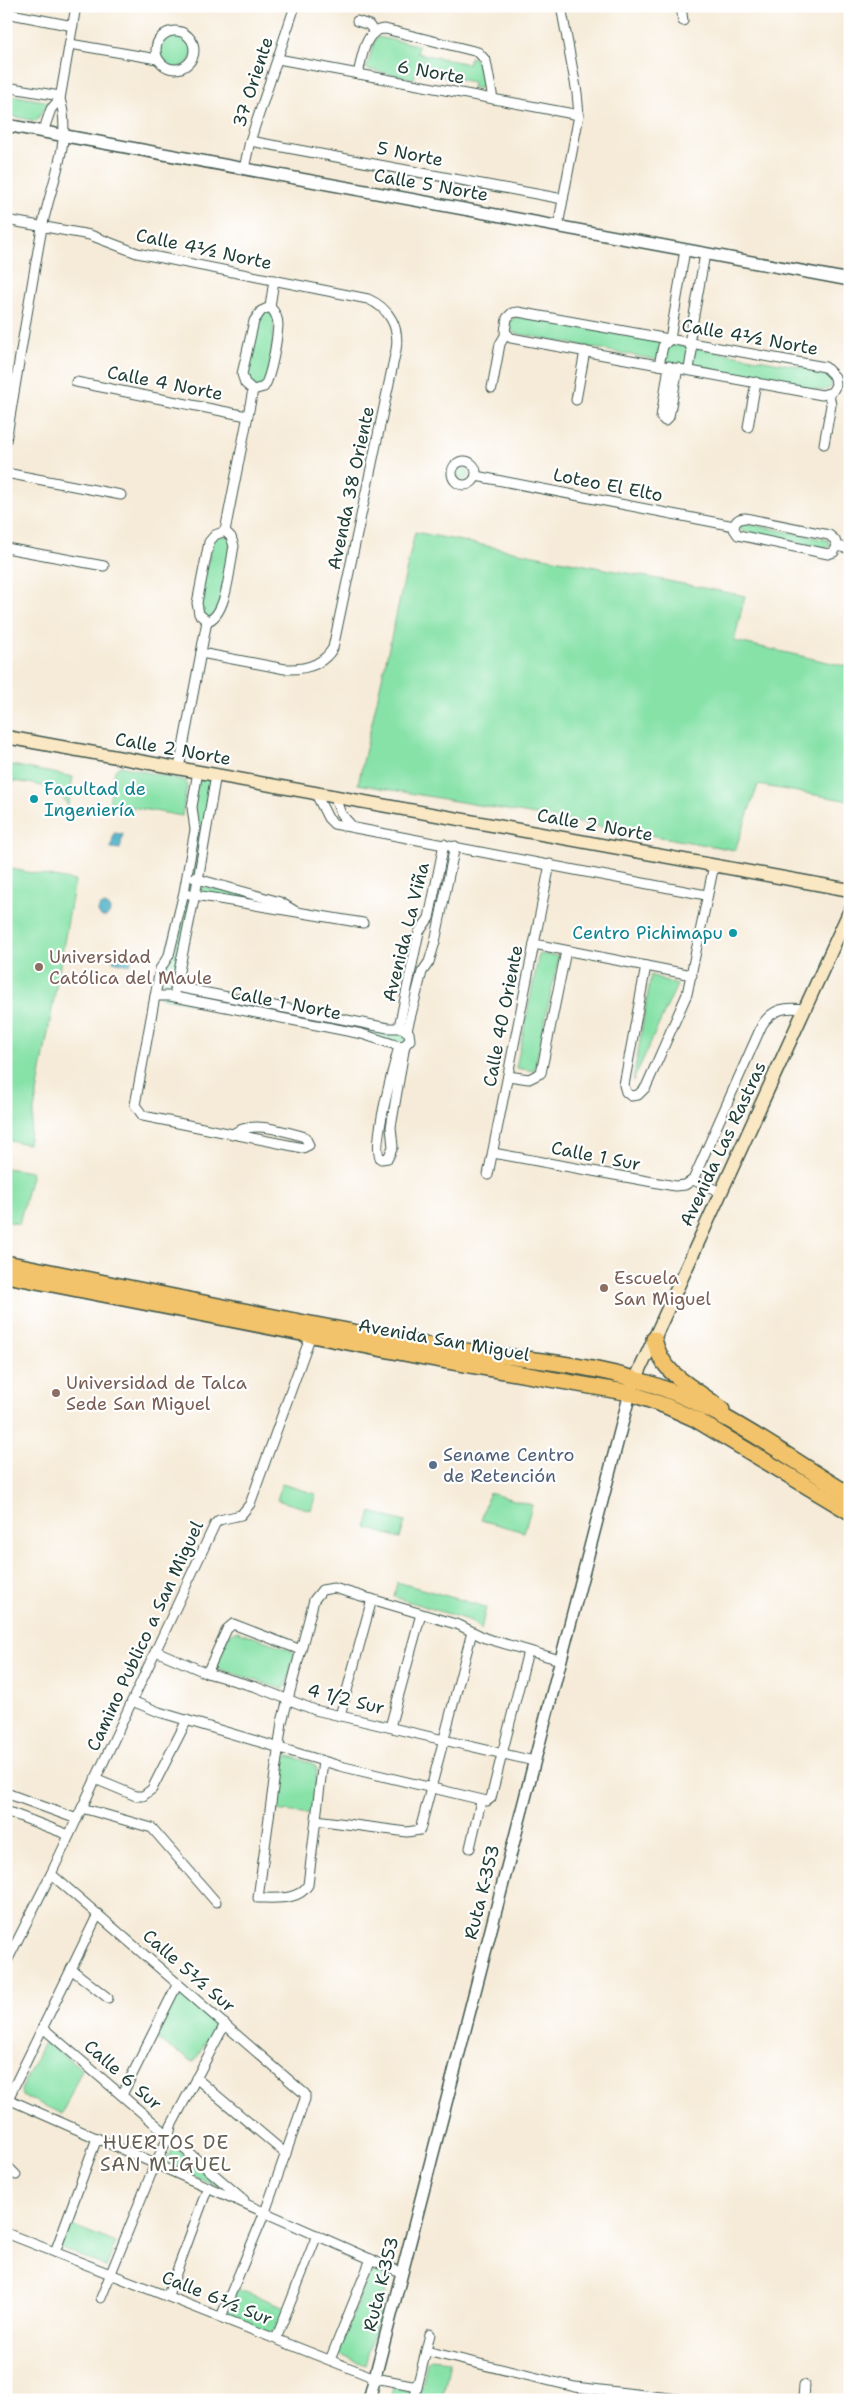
<svg xmlns="http://www.w3.org/2000/svg" width="856" height="2406" font-family="'Shantell Sans',sans-serif">
<style>
.green{fill:#87e2a8;stroke:#53906e}
.water{fill:#47aec7;stroke:#33767e}
.lines{fill:none;stroke-linecap:round;stroke-linejoin:round}
.minor-casing{stroke:#3f574d;stroke-width:11}
.tertiary-casing{stroke:#3f574d;stroke-width:14}
.secondary-casing{stroke:#3f574d;stroke-width:15}
.trunk-casing{stroke:#3f574d;stroke-width:18}
.minor{stroke:#fff;stroke-width:9}
.tertiary{stroke:#fff;stroke-width:11}
.secondary{stroke:#fae7c3;stroke-width:12}
.trunk{stroke:#f2c36a;stroke-width:15}
.culture-dot{fill:#0f9aa8;stroke:#fff;stroke-width:2}
.education-dot{fill:#8d6e63;stroke:#fff;stroke-width:2}
.service-dot{fill:#5c6f8a;stroke:#fff;stroke-width:2}
.labels{text-anchor:middle;dominant-baseline:central;stroke-width:4.5;stroke-linejoin:round;paint-order:stroke}
.street-label{font-size:18px;fill:#1f3d34;stroke:#fff}
.culture-label{font-size:18px;fill:#0d838f;stroke:#fff;text-anchor:start}
.education-label{font-size:18px;fill:#785e54;stroke:#fff;text-anchor:start}
.service-label{font-size:18px;fill:#4e5e75;stroke:#fff;text-anchor:start}
.neighbourhood-label{font-size:19px;letter-spacing:1px;fill:#655f52;stroke:#fff}
</style>
<rect width="100%" height="100%" fill="#fff"/>
<filter id="ink" filterUnits="userSpaceOnUse"><feTurbulence type="fractalNoise" baseFrequency=".02" numOctaves="2"/><feDisplacementMap in="SourceGraphic" scale="10" xChannelSelector="R" yChannelSelector="G"/><feConvolveMatrix kernelMatrix="1 2 1 2 8 2 1 2 1" color-interpolation-filters="sRGB"/></filter>
<filter id="wash" filterUnits="userSpaceOnUse"><feTurbulence type="fractalNoise" baseFrequency=".0096" numOctaves="4" result="noise"/><feDisplacementMap in="SourceGraphic" scale="20" xChannelSelector="R" yChannelSelector="G"/><feGaussianBlur stdDeviation="1.12" result="paint"/><feColorMatrix in="noise" values="0 0 0 0 0 0 0 0 0 0 0 0 0 0 0 0 0 1.4 0 .05"/><feComposite in="paint" operator="in"/></filter>
<g filter="url(#wash)">
<rect width="100%" height="100%" fill="#f6ebd8"/>
<g class="green">
<circle cx="174" cy="49" r="19"/>
<path d="M378,37l40,8 -1,8 51,11 2,-7c12,2 12,21 12,31h-10l1,-6 -57,-10 -2,7 -48,-10 9,-29z"/>
<path d="M6,94l43,8 -13,19 -30,-6z"/>
<path d="M266,308l9,5 -6,66 -10,10 -16,-10 11,-58z"/>
<path d="M519,316l300,54 12,7v10l-8,4 -309,-58 -5,-5 2,-8z"/>
<circle cx="463" cy="474" r="6"/>
<path d="M744,523l84,17 3,5 -5,3 -84,-17 -3,-5z"/>
<path d="M415,532l330,64 -11,45 116,26v134l-92,-16 -23,65 -377,-66z"/>
<path d="M215,535l16,2 -9,70 -15,14 -10,-18z"/>
<path d="M6,764l67,13 -5,29c-12,-23 -39,-22 -62,-26z"/>
<path d="M120,766l66,15 1,4 -5,31 -73,-13 6,-33z"/>
<path d="M198,771l18,3 -20,111 84,17 9,4 -95,-11 -17,91 230,44 -2,15 -246,-48 3,-31 22,-74z"/>
<path d="M6,868l69,13 -47,263 -22,-4z"/>
<path d="M539,954l20,2 -25,115 -18,-3z"/>
<path d="M651,975l26,10 -44,96z"/>
<path d="M6,1168l26,4 -13,52 -13,-3z"/>
<path d="M282,1484l34,10 -5,16 -34,-10z"/>
<path d="M489,1493l43,12 -8,27 -43,-12z"/>
<path d="M371,1512l34,10 -5,16 -34,-10z"/>
<path d="M397,1582l89,25 -5,23 -10,-9 -77,-24z"/>
<path d="M237,1631l54,19 3,4 -8,32 -3,3 -67,-21 -2,-4 15,-29z"/>
<path d="M286,1755l26,8 5,5 -5,46 -37,-4 6,-50z"/>
<path d="M177,1991l40,33 -23,38 -39,-23z"/>
<path d="M47,2043l35,26 -20,45 -40,-19 -1,-5 22,-46z"/>
<path d="M173,2149h5l43,39 -50,-23 -4,-6z"/>
<path d="M69,2224l47,19 -10,24 -47,-20z"/>
<path d="M371,2266l20,7 -26,92 -27,-11z"/>
<path d="M237,2289l49,18 -11,28 -49,-19z"/>
<path d="M431,2359l19,2 -8,39h-23l8,-38z"/>
<path d="M393,2387l17,4 -2,9h-18z"/>
</g>
<g class="water">
<path d="M114,833l9,1 -3,15 -9,-1z"/>
<circle cx="104" cy="911" r="6"/>
<path d="M115,953l17,3 -2,9 -17,-4z"/>
</g>
</g>
<g filter="url(#ink)">
<g class="lines">
<defs>
<g id="minor">
<path d="M681,6l2,15"/>
<path d="M6,13l67,13"/>
<path d="M357,21l12,4 5,7"/>
<circle cx="175" cy="50" r="19"/>
<path d="M70,44l87,15"/>
<path d="M278,59l301,56"/>
<path d="M358,74c4,-15 6,-45 27,-45l93,23 8,9 7,38"/>
<path d="M6,87l54,9"/>
<path d="M43,132l8,-23 9,-10"/>
<path d="M250,141l313,58"/>
<path d="M244,169l6,-28 45,-135"/>
<path d="M6,220l84,15 47,18 231,46c21,9 32,28 28,51l-63,298c-10,17 -28,22 -48,21l-84,-16"/>
<path d="M558,226l21,-111 -2,-22 -16,-87"/>
<path d="M270,307c5,5 8,11 8,18 -1,14 -6,50 -14,62l-11,3 -8,-7 -3,-9 12,-53 7,-10z"/>
<path d="M270,307l4,-27"/>
<path d="M518,312l307,55 10,10 1,8 -4,7 -10,3 -311,-57 -6,-6 2,-14 5,-5z"/>
<path d="M659,365l4,-19 7,-7 15,-89"/>
<path d="M669,366l-8,51 4,4 4,-4 9,-49"/>
<path d="M689,369l3,-18 -3,-8 16,-89"/>
<path d="M76,382l171,34"/>
<path d="M492,388l8,-44 6,-10"/>
<path d="M576,400l9,-49"/>
<path d="M748,427l8,-45"/>
<path d="M6,441c12,-71 23,-142 36,-213 8,-42 31,-88 18,-129l16,-93"/>
<path d="M824,444l7,-39 -2,-11"/>
<circle cx="464" cy="473" r="12"/>
<path d="M6,473l115,22"/>
<path d="M476,476l258,50"/>
<path d="M745,518l84,17 6,5 2,6 -3,6 -6,2 -90,-19 -4,-6c0,-7 4,-11 11,-11z"/>
<path d="M225,531l28,-141"/>
<path d="M837,546l13,3"/>
<path d="M6,548l98,18"/>
<path d="M207,621l-8,-7 -2,-11 12,-61 6,-7 10,-4"/>
<path d="M207,621c20,-4 23,-57 27,-75l-3,-9 -6,-6"/>
<path d="M179,768l28,-147"/>
<path d="M198,771l-6,36 3,23 -11,62 -15,63 -9,14 -25,136 8,11 160,32 6,-3 -4,-8c-21,-6 -55,-18 -73,-2"/>
<path d="M315,792l13,26 6,6 372,71"/>
<path d="M334,795l7,19 11,12"/>
<path d="M194,878l86,24 15,9"/>
<path d="M189,894l174,29"/>
<path d="M534,944l158,31"/>
<path d="M646,966l-22,119 2,7 5,4 7,-1 8,-8 41,-93 27,-129"/>
<path d="M175,990l23,-110 18,-106"/>
<path d="M155,996h15l192,38 37,12 6,-1 5,-5 -1,-7 -7,-5h-14l-211,-41"/>
<path d="M399,1027l20,-95 10,-14 15,-74"/>
<path d="M407,1030l15,-58 7,-10 6,-20 20,-96"/>
<path d="M399,1046c-4,17 -29,103 -18,113l7,-1 5,-11 -2,-20 14,-82"/>
<path d="M508,1076l21,3 12,-6 25,-122"/>
<path d="M493,1153l182,33 10,-1 8,-5"/>
<path d="M488,1175l62,-311"/>
<path d="M721,1192l-28,-12 69,-155c11,-17 24,-18 42,-16"/>
<path d="M156,1651l51,22 49,14 59,23 219,51"/>
<path d="M207,1673l20,-44 6,-5 68,26"/>
<path d="M132,1701l27,11 181,54 147,35 4,-3 37,-147"/>
<path d="M340,1716l32,-117"/>
<path d="M390,1727l31,-113"/>
<path d="M323,1761l-15,124c-10,16 -32,13 -50,13l24,-176 32,-122 8,-10 12,-2 125,37 26,13 75,22"/>
<path d="M95,1779l41,17h7l9,-7 35,-69"/>
<path d="M6,1793l71,26"/>
<path d="M82,1808l70,20 64,74"/>
<path d="M6,1811l63,24"/>
<path d="M316,1820l91,12 13,-2 52,-198"/>
<path d="M470,1848l11,-47"/>
<path d="M51,1874l254,220v5l-40,113 -44,105"/>
<path d="M6,1963l45,-89 164,-350 4,-4 22,-5 9,-11 61,-169"/>
<path d="M71,1969l37,29"/>
<path d="M43,2028l201,172"/>
<path d="M196,2078l90,76"/>
<path d="M122,2095l56,-112"/>
<path d="M8,2099l394,174"/>
<path d="M6,2103l92,-189"/>
<path d="M6,2165l10,10"/>
<path d="M6,2233l369,145 42,8"/>
<path d="M55,2252l42,-114"/>
<path d="M168,2295l40,-108"/>
<path d="M101,2298l54,-134 14,-28 2,-10 54,-102"/>
<path d="M276,2339l41,-104"/>
<path d="M426,2351l149,36 112,13"/>
<path d="M330,2360l41,-101"/>
<path d="M414,2400l16,-66"/>
<path d="M803,2400l1,-15"/>
</g>
<g id="tertiary">
<path d="M6,125l844,155"/>
<path d="M369,2400l261,-1007"/>
</g>
<g id="secondary">
<path d="M6,737l844,153"/>
<path d="M632,1387l218,-477"/>
</g>
<g id="trunk">
<path d="M6,1263c140,28 279,58 419,82 74,13 152,15 223,38 71,23 139,74 202,112"/>
<path d="M6,1275l418,82 206,36 36,13 29,13 155,93"/>
<path d="M654,1339c9,40 40,46 68,71"/>
</g>
</defs>
<use href="#minor" class="minor-casing"/>
<use href="#tertiary" class="tertiary-casing"/>
<use href="#secondary" class="secondary-casing"/>
<use href="#trunk" class="trunk-casing"/>
<use href="#minor" class="minor"/>
<use href="#tertiary" class="tertiary"/>
<use href="#secondary" class="secondary"/>
<use href="#trunk" class="trunk"/>
</g>
</g>
<g class="culture-dot">
<circle cx="34" cy="799" r="5"/>
<circle cx="733" cy="933" r="5"/>
</g>
<g class="education-dot">
<circle cx="39" cy="967" r="5"/>
<circle cx="604" cy="1288" r="5"/>
<circle cx="56" cy="1393" r="5"/>
</g>
<circle class="service-dot" cx="433" cy="1465" r="5"/>
<g class="labels">
<g class="street-label">
<text transform="translate(431 72) rotate(10)">6 Norte</text>
<text transform="translate(253 82) rotate(-72)">37 Oriente</text>
<text transform="translate(410 154) rotate(11)">5 Norte</text>
<text transform="translate(431 185) rotate(10)">Calle 5 Norte</text>
<text transform="translate(204 249) rotate(12)">Calle 4½ Norte</text>
<text transform="translate(750 337) rotate(10)">Calle 4½ Norte</text>
<text transform="translate(165 383) rotate(11)">Calle 4 Norte</text>
<text transform="translate(608 485) rotate(11)">Loteo El Elto</text>
<text transform="translate(351 488) rotate(-78)">Avenda 38 Oriente</text>
<text transform="translate(173 749) rotate(10)">Calle 2 Norte</text>
<text transform="translate(595 825) rotate(10)">Calle 2 Norte</text>
<text transform="translate(406 932) rotate(-76)">Avenida La Viña</text>
<text transform="translate(286 1003) rotate(11)">Calle 1 Norte</text>
<text transform="translate(503 1016) rotate(-79)">Calle 40 Oriente</text>
<text transform="translate(723 1144) rotate(-65)">Avenida Las Rastras</text>
<text transform="translate(596 1156) rotate(11)">Calle 1 Sur</text>
<text transform="translate(444 1340) rotate(10)">Avenida San Miguel</text>
<text transform="translate(145 1636) rotate(-65)">Camino Publico a San Miguel</text>
<text transform="translate(346 1699) rotate(14)">4 1/2 Sur</text>
<text transform="translate(482 1892) rotate(-76)">Ruta K-353</text>
<text transform="translate(189 1971) rotate(41)">Calle 5½ Sur</text>
<text transform="translate(123 2075) rotate(41)">Calle 6 Sur</text>
<text transform="translate(381 2284) rotate(-76)">Ruta K-353</text>
<text transform="translate(217 2298) rotate(22)">Calle 6½ Sur</text>
</g>
<g class="culture-label">
<text x="44" y="789">Facultad de<tspan x="44" dy="21">Ingeniería</tspan></text>
<text x="723" y="933" text-anchor="end">Centro Pichimapu</text>
</g>
<g class="education-label">
<text x="49" y="957">Universidad<tspan x="49" dy="21">Católica del Maule</tspan></text>
<text x="614" y="1278">Escuela<tspan x="614" dy="21">San Miguel</tspan></text>
<text x="66" y="1383">Universidad de Talca<tspan x="66" dy="21">Sede San Miguel</tspan></text>
</g>
<g class="service-label">
<text x="443" y="1455">Sename Centro<tspan x="443" dy="21">de Retención</tspan></text>
</g>
<g class="neighbourhood-label">
<text x="166" y="2142">HUERTOS DE<tspan x="166" dy="22">SAN MIGUEL</tspan></text>
</g>
</g>
<rect width="856" height="2406" fill="none" stroke="#fff" stroke-width="25"/>
</svg>
